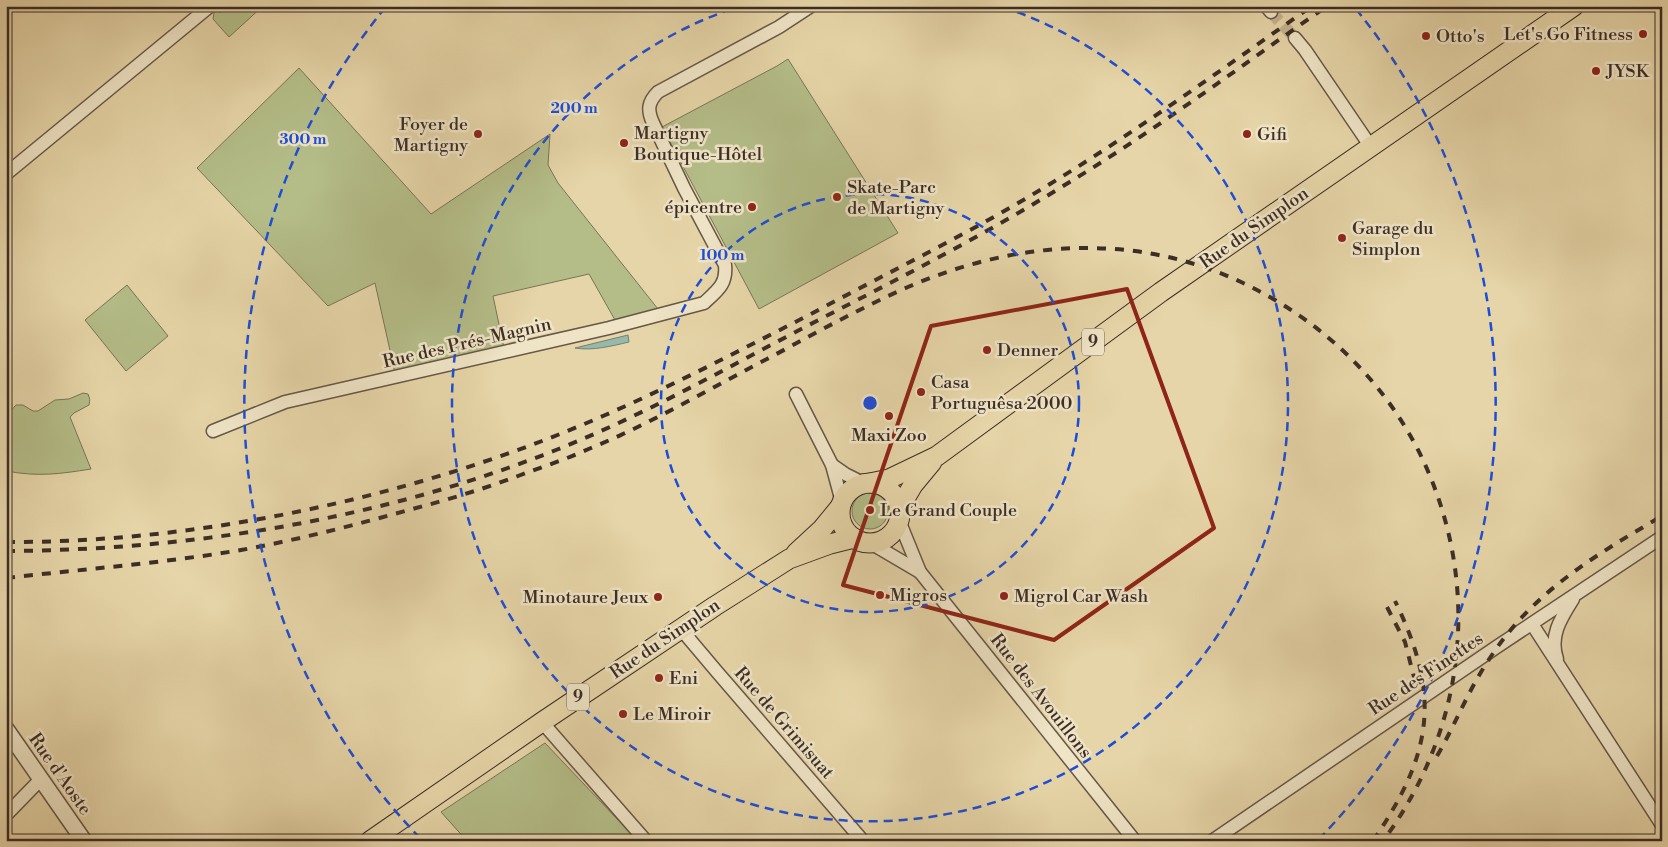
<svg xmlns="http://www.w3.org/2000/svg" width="1668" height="847" font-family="'Libre Bodoni',serif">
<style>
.green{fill:#b4bd88;stroke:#787558}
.water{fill:#96b9a9;stroke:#728175}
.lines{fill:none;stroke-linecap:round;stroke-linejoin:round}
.minor-tunnel{stroke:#c4b38e;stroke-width:12;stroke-dasharray:12 6;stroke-linecap:butt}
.minor-casing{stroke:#665747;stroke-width:15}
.tertiary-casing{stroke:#665747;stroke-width:18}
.primary-casing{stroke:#3c2d27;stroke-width:21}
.minor{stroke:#efe4c6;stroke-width:12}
.tertiary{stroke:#efe4c6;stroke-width:15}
.primary{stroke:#e6d5a8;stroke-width:19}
.rail{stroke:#3c2d27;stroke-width:4;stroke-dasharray:9 9;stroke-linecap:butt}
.marked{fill:none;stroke:#8f2418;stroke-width:4;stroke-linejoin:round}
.ring{fill:none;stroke:#1d4ed8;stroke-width:2.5;stroke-dasharray:9 6}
.poi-dot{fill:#8f2418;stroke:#efe4c6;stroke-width:2}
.labels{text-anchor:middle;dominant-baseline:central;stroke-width:5;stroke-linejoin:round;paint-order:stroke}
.shield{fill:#efe4c6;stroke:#726457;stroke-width:1}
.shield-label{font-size:16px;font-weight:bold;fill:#3c2d27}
.poi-label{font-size:18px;fill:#3c2d27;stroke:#efe4c6;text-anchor:start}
.street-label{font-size:18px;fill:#3c2d27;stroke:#efe4c6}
.centre{fill:#1d4ed8;stroke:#efe4c6;stroke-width:2.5}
.ring-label{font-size:15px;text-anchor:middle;font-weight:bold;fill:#1d4ed8;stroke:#efe4c6;stroke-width:5;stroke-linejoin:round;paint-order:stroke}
</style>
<rect width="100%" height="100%" fill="#e6d5a8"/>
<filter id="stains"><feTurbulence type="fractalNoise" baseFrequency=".004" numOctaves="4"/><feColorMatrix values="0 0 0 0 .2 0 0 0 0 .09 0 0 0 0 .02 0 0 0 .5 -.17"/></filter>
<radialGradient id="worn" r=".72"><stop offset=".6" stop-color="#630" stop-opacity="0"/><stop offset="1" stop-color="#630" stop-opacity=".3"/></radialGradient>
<g class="green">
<path d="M226,6h37l-34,31 -16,-18 1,-6 3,-3 3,3z"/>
<path d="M788,59l110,174 -139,76 -97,-182 115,-61z"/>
<path d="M299,68l132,146 119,-80 -2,31 10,18 100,126 -43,11 -26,-46 -96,22 11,52 -109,25 -20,-90 -47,23 -131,-138z"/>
<path d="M127,285l41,51 -42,35 -41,-51z"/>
<path d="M83,393l5,1c2,5 2,6 1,11l-15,8 -4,4 21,52c-32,5 -52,8 -85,2v-40l4,-3c-1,-11 -2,-15 6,-23h7l10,6h5l17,-11 14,-1z"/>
<circle cx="870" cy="511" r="18"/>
<path d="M545,743l92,97v1h-170l-26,-29z"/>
</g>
<path class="water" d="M628,335l1,7c-17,4 -36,9 -54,6z"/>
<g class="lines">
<path class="minor-tunnel" d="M1271,12l24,26"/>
<defs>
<g id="minor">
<path d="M1266,6l5,6"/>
<path d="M1295,38l10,12 66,97"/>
<path d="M6,174l204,-168"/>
<path d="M796,394l36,71 10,37"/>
<path d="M213,431l72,-29 324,-74 95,-25c14,-13 23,-19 21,-38l-41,-77 -31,-65c-6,-13 -5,-21 5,-31l121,-65 32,-21"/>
<path d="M832,465l13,9 20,10"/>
<path d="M898,518l22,54 215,269"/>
<path d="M869,542l51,30"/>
<path d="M1532,624l130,201"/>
<path d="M680,628l38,45 145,168"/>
<path d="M1557,659c-8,-23 4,-41 16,-60"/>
<path d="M542,722l104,119"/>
<path d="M6,815l35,-36"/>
<path d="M1212,841l286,-195 164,-109"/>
</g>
<path id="tertiary" d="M6,729l78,112"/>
<g id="primary">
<path d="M870,483l19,-4 48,-23 224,-164 413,-286"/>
<circle cx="870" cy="513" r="30"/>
<path d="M899,509l14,-24 19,-23"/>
<path d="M796,553l26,-24 18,-22"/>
<path d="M370,841l172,-119 173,-116 74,-47 41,-15 24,-6"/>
</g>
</defs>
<use href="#minor" class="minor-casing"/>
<use href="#tertiary" class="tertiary-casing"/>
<use href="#primary" class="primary-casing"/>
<use href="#minor" class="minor"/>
<use href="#tertiary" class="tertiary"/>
<use href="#primary" class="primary"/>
<g class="rail">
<path d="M6,542c177,1 371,-38 536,-101 92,-35 179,-81 267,-126 80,-43 163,-83 241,-131 90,-55 175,-117 262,-178"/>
<path d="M6,551c187,-1 376,-32 550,-101 86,-34 167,-80 249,-123 89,-46 178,-91 263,-144 89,-54 173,-117 259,-177"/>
<path d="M6,578c79,-9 158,-15 235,-28 56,-10 110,-24 164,-39 38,-10 76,-21 113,-35 24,-9 49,-17 73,-28 61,-25 118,-59 176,-89 47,-25 93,-51 141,-72 118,-51 246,-56 360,9 72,40 131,104 162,180 51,124 32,258 -47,365"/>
<path d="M1387,607l18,35 11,43"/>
<path d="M1437,756c18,-31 31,-65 51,-95 43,-68 106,-105 174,-145"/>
<path d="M1373,841c59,-87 69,-144 22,-240"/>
</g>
</g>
<path class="marked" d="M1127,289l87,239 -160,112 -211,-55 88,-259z"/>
<g class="ring">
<circle cx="870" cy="403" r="209"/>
<path d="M1003 7A418 418 0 1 1 737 7"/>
<path d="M420 838A626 626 0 0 1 384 9M1356 9A626 626 0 0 1 1320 838"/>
</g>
<g class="poi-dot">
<circle cx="1643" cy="34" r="5"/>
<circle cx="1426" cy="36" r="5"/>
<circle cx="1596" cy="71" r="5"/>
<circle cx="478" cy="134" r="5"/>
<circle cx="1247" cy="134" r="5"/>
<circle cx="624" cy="143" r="5"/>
<circle cx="837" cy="197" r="5"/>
<circle cx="752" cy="207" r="5"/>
<circle cx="1342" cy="238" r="5"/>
<circle cx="987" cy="350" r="5"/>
<circle cx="921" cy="392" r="5"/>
<circle cx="889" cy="416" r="5"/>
<circle cx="870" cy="510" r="5"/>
<circle cx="880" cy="595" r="5"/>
<circle cx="1004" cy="596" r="5"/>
<circle cx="658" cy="597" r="5"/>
<circle cx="659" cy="678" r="5"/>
<circle cx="623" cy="714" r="5"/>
</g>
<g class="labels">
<g class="shield">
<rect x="1082" y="328.5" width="22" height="27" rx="4"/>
<rect x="567" y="683.5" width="22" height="27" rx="4"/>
</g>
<g class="shield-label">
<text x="1093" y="342">9</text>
<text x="578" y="697">9</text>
</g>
<g class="poi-label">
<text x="1633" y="34" text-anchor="end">Let's Go Fitness</text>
<text x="1436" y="36">Otto's</text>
<text x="1606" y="71">JYSK</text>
<text x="468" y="124" text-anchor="end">Foyer de<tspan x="468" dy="21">Martigny</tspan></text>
<text x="634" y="133">Martigny<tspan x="634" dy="21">Boutique-Hôtel</tspan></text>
<text x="1257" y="134">Gifi</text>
<text x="847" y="187">Skate-Parc<tspan x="847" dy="21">de Martigny</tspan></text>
<text x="742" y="207" text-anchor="end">épicentre</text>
<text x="1352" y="228">Garage du<tspan x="1352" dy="21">Simplon</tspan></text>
<text x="997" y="350">Denner</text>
<text x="931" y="382">Casa<tspan x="931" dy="21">Portuguêsa 2000</tspan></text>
<text x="889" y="435" text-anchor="middle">Maxi Zoo</text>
<text x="880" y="510">Le Grand Couple</text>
<text x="890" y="595">Migros</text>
<text x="1014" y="596">Migrol Car Wash</text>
<text x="648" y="597" text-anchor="end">Minotaure Jeux</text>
<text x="669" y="678">Eni</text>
<text x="633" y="714">Le Miroir</text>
</g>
<g class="street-label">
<text transform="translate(1254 228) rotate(-35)">Rue du Simplon</text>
<text transform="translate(467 343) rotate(-13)">Rue des Prés-Magnin</text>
<text transform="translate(665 639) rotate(-34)">Rue du Simplon</text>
<text transform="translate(1426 674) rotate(-34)">Rue des Finettes</text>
<text transform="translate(1041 696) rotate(52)">Rue des Avouillons</text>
<text transform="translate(784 723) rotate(49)">Rue de Grimisuat</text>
<text transform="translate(60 774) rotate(55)">Rue d'Aoste</text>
</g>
</g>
<circle cx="870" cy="403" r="8" class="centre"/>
<g class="ring-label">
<text x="574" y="113">200 m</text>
<text x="303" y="144">300 m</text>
<text x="722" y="260">100 m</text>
</g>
<rect width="1668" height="847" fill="none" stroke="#e6d5a8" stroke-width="25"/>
<rect x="8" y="8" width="1653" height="832" fill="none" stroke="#3c2d27" stroke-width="2.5"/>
<rect x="12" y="12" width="1643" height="822" fill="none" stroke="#3c2d27"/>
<rect width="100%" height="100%" filter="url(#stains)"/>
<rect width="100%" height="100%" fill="url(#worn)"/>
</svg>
